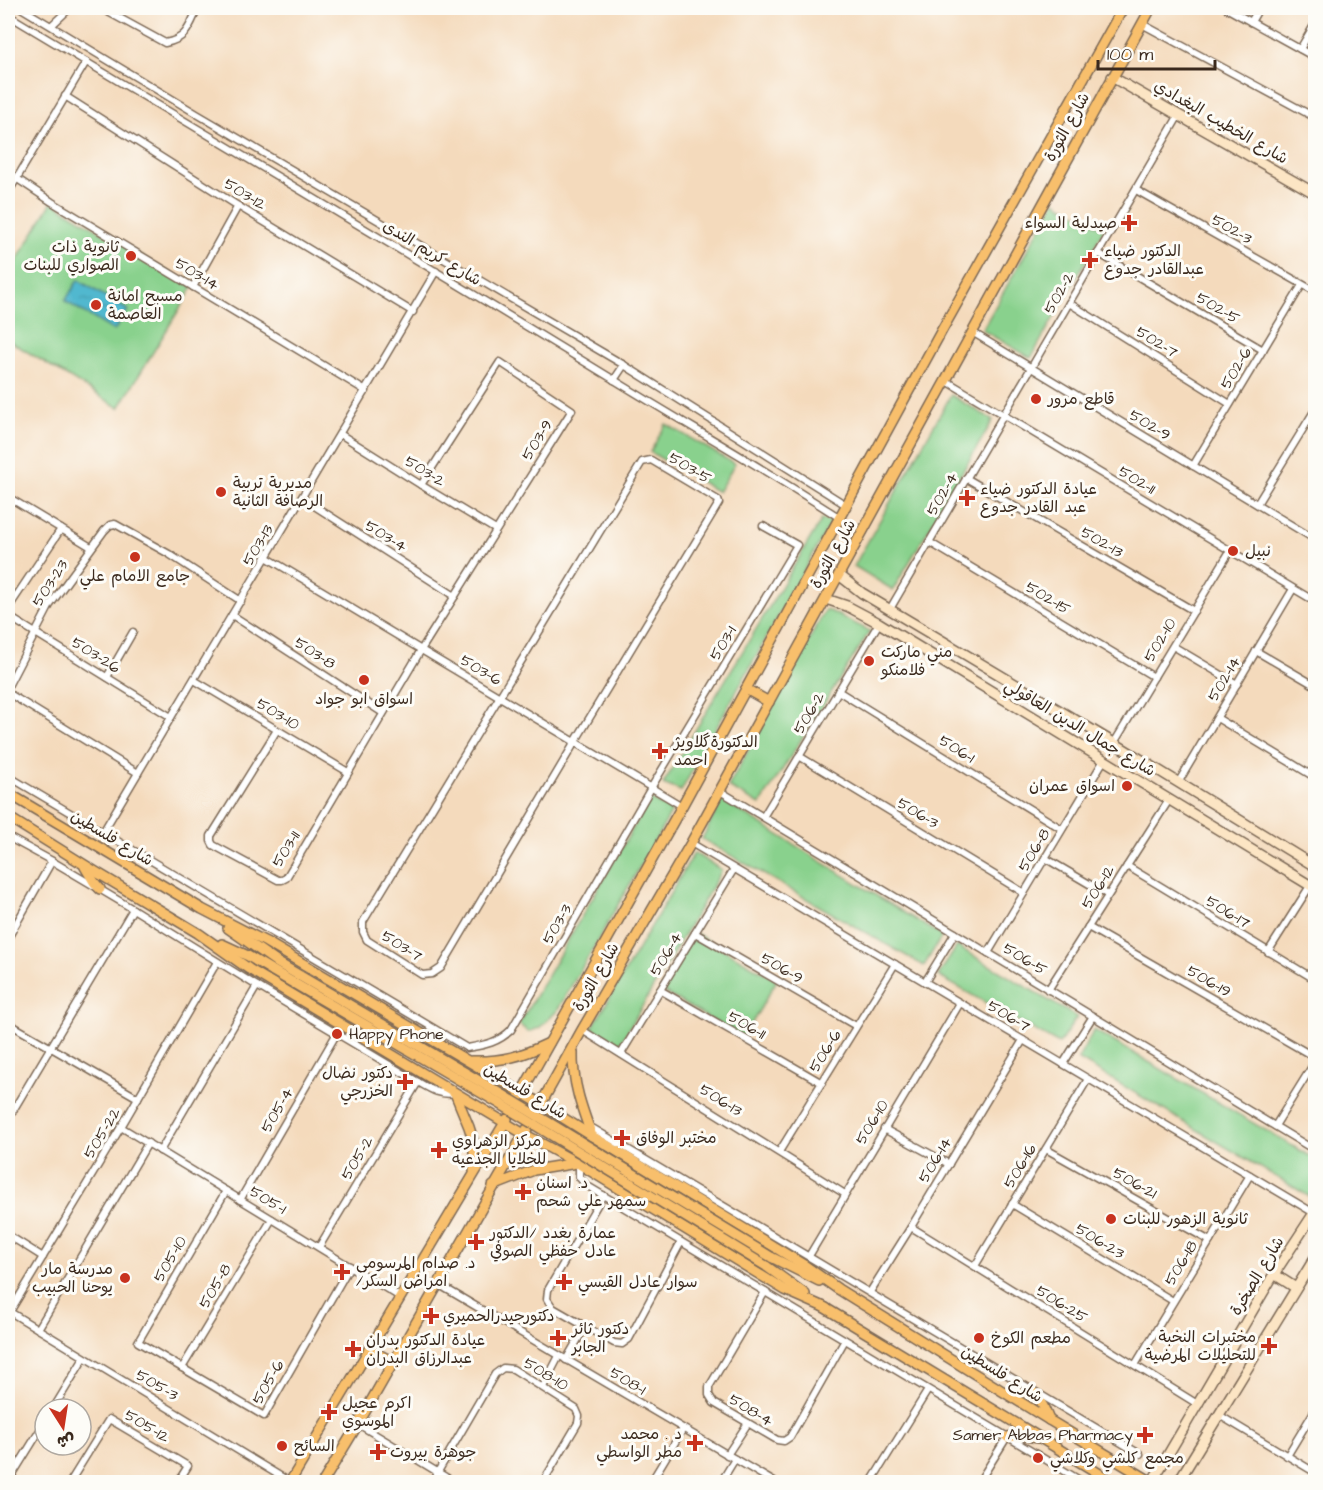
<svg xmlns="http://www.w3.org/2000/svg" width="1323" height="1490" font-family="'Architects Daughter','Playpen Sans Arabic',sans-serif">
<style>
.grass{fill:#89d18d;stroke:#627e56;stroke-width:1.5}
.water{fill:url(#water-ripples);stroke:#467176;stroke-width:1.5}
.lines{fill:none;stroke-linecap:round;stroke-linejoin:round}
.street-casing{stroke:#7c6855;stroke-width:9}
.secondary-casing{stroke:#7c6855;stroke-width:12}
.primary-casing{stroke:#7c6855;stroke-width:12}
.street{stroke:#fff;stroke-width:6}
.secondary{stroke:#fce5c4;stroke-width:9}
.primary{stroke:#f8bf6c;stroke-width:9}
.primary-bridge-casing{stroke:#7c6855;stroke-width:12;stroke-linecap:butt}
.primary-bridge{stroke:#f8bf6c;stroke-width:9}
.poi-dot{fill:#c8321e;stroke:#fdfcf7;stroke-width:2}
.labels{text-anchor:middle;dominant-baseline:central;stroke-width:6;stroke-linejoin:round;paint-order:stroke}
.street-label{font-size:16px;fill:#3b2a1e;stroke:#fdfcf7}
.poi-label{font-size:16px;fill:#3b2a1e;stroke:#fdfcf7;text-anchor:start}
</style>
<defs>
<pattern id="water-ripples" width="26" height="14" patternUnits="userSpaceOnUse" patternTransform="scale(1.5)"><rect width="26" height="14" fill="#51b8cf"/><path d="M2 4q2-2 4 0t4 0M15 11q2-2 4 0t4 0" fill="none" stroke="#4496a7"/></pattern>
</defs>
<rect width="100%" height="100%" fill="#fdfcf7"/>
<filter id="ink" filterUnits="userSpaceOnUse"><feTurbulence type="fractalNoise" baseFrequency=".0167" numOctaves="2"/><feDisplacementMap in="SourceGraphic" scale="12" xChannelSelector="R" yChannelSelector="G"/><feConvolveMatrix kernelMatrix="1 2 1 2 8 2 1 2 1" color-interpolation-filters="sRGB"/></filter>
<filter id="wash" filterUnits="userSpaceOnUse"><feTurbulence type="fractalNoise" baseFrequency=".008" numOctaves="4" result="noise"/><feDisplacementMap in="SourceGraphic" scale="24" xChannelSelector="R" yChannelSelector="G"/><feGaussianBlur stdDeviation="1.35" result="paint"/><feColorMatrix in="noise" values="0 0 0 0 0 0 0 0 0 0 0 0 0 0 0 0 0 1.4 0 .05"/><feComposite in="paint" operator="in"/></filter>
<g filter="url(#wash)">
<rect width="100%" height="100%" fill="#f4dabc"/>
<g class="grass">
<path d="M1055,201l49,28 -73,129 -49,-28z"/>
<path d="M52,202l141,85 -74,121 -111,-68v-65z"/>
<path d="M951,395l42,25 -100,170 -39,-24z"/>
<path d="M666,424l69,40 -17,28 -68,-40z"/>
<path d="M822,519l9,3 -150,269 -18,-7z"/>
<path d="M826,609l44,22 -110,174 -32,-18z"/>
<path d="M650,799l22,12 -115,200 -18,17 -11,4 -9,-8z"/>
<path d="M722,800l220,136 -18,30 -222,-127z"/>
<path d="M694,853l28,17 -102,174 -28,-16z"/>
<path d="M695,933l82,47 -34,58 -83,-48z"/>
<path d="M957,946l120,71 -18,27 -121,-68z"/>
<path d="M1094,1030l221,129v29l-5,9 -232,-138z"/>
</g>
<path class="water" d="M78,280l50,30 -14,21 -49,-30z"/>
</g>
<g filter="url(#ink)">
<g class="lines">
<defs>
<g id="street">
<path d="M21,8l176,106 427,251 222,140"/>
<path d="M101,8l64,35c22,-4 24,-16 33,-35"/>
<path d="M1226,8l90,50"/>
<path d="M8,15c201,121 403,240 603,363 76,47 154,91 229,140"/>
<path d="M1251,22l8,-14"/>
<path d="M1142,24l174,94"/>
<path d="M52,25l18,-17"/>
<path d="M1300,49l16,-27"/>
<path d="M65,96l173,110 175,106"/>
<path d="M16,178l36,24 314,189"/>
<path d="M1136,190l180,102"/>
<path d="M8,193l78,-131"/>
<path d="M1098,253l165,97"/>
<path d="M193,287l45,-81"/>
<path d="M1069,303l161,101"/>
<path d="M972,332l344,208"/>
<path d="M614,380l10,-15"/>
<path d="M945,380l371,222"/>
<path d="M340,434l81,51 75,45"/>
<path d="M651,460l67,40 1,3 -144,239 -134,226 -9,6 -10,1 -55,-35 -4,-8v-10l279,-460z"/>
<path d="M1193,466l109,-181"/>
<path d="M966,478l228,133"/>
<path d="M8,497l83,50"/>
<path d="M302,498l153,98"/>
<path d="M1257,504l59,-96"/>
<path d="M929,542l225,135"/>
<path d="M266,557l416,249"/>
<path d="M8,607l3,-3 50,-75"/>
<path d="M890,609l289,-494"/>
<path d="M232,615l151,98"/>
<path d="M8,616l163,101"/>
<path d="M1173,646l64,38"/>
<path d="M1256,651l60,35"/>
<path d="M107,677l26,-45"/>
<path d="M194,680l154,92"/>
<path d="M8,686l42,-81 54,-74 6,-6 5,-1 54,30 72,47"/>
<path d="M838,691l224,138"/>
<path d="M8,693l130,80"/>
<path d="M1217,718l99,60"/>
<path d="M277,730l-66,106v5l2,4 65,35h4l4,-2 135,-228 151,-240 -72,-48 -79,123"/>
<path d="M1114,743l116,-192"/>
<path d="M799,756l225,137"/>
<path d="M8,776l459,272c17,-3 31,-5 44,-18l140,-242 146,-243 -34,-19"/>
<path d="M1178,783l115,-194"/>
<path d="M720,791l596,360"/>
<path d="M763,817l116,-194"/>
<path d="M103,832l333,-561"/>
<path d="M8,837l44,24 81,48 124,77 161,96c12,7 22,14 37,11"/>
<path d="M691,843l623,370"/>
<path d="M1045,858l63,37"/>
<path d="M1127,866l189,114"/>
<path d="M1088,927l228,131"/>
<path d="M695,933l161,93"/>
<path d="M8,938l44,-77"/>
<path d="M1268,952l42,-66"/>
<path d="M988,953l116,-193"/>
<path d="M925,982l30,-49"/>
<path d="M660,990l162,93"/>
<path d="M1048,990l121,-190"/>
<path d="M8,1023l130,75"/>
<path d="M582,1030l263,164"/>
<path d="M621,1054l113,-185"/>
<path d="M1063,1064l30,-48"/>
<path d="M8,1119l125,-210"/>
<path d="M589,1126l551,328"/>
<path d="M1275,1126l41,-66"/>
<path d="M121,1127l279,170"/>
<path d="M884,1129l65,35"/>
<path d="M1046,1149l164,92"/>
<path d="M160,1151l97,-165"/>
<path d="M779,1152l116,-188"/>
<path d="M579,1164v13l7,8 497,297"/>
<path d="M226,1191l-88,151 126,74 86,-150"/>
<path d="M603,1195l-55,95 -1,9 6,9 61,35 8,1 7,-5 52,-97"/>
<path d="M240,1200l97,-167"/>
<path d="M1012,1204l161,97"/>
<path d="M911,1227l288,178"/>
<path d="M8,1235l35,22"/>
<path d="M319,1247l99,-165"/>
<path d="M809,1256l151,-253"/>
<path d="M975,1266l113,-187"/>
<path d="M438,1284l336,198"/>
<path d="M765,1292l-56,95v8l5,8 63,37 7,1 6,-4 55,-97"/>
<path d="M870,1292l41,-65 112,-187"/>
<path d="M10,1312l280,170"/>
<path d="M8,1315l113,-188 96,-165"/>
<path d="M38,1329l110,-186"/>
<path d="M566,1360l19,-33"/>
<path d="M1135,1365l115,-190"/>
<path d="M182,1368l90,-149"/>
<path d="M543,1387l16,-31"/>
<path d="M53,1409l31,-51"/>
<path d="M1219,1415l97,58"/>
<path d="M358,1424l96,58"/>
<path d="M727,1455l21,-32"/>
<path d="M1287,1456l29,-48"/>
<path d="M8,1482l37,-60"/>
<path d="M70,1482l39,-63 79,47 -10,16"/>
<path d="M432,1482l63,-108 8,-6 10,1 63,40 3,7 -1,7 -35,59"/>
<path d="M651,1482l32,-53"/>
<path d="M721,1482l14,-23"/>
<path d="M871,1482l57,-92"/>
<path d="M979,1482l28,-45"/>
</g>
<g id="secondary">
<path d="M1112,77l204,117"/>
<path d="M839,575l23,18 252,150 202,124"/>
<path d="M826,599l21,7 32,17 437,266"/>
<path d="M1274,1274l22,14"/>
<path d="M1152,1482l122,-208 42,-64"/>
<path d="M1178,1482l138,-226"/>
</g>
<g id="primary">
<path d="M746,689l23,13"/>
<path d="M8,793l194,116 64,33 275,162 51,32 212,129 34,24 211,131 103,62"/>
<path d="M8,817l88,55 102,61 51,36 275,165 55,30 206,126 41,18"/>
<path d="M85,867l9,15 6,7"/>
<path d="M228,928l50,35"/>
<path d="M222,944l26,12 25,15"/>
<path d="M573,1052c-1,30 9,57 19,84"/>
<path d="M471,1061c31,1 51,-5 78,-18"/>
<path d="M455,1093l14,34 5,16v28"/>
<path d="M519,1097l163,-291 260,-476 181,-322"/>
<path d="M538,1109l44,-79 109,-187 460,-835"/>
<path d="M493,1186l41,-16 43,-7"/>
<path d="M771,1257l48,24"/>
<path d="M766,1266l39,28"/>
<path d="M822,1306l291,176"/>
<path d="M369,1349l24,13"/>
<path d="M1033,1392l10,14 6,14"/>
<path d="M1007,1437l15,-2 16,3"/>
<path d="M290,1482l217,-363"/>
<path d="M323,1482l35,-58 169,-295"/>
</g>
</defs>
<use href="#street" class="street-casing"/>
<use href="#secondary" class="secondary-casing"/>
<use href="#primary" class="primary-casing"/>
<use href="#street" class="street"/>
<use href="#secondary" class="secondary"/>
<use href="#primary" class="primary"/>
<defs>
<g id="primary-bridge">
<path d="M278,963l225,132 268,162"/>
<path d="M273,971l226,132 267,163"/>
</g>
</defs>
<use href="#primary-bridge" class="primary-bridge-casing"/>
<use href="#primary-bridge" class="primary-bridge"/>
</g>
</g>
<g class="poi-dot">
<path d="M1126 214h6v6h6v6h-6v6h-6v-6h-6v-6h6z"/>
<circle cx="131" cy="256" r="6"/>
<path d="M1087 251h6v6h6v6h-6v6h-6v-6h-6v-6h6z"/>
<circle cx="96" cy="305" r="6"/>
<circle cx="1036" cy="399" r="6"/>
<circle cx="221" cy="492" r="6"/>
<path d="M964 489h6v6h6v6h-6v6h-6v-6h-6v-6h6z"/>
<circle cx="1233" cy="551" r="6"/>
<circle cx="135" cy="557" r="6"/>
<circle cx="869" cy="661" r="6"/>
<circle cx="364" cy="680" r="6"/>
<path d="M657 742h6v6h6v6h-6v6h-6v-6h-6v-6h6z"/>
<circle cx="1127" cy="786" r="6"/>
<circle cx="337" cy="1034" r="6"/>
<path d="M402 1073h6v6h6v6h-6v6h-6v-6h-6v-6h6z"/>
<path d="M619 1129h6v6h6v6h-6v6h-6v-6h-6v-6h6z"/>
<path d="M436 1141h6v6h6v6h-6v6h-6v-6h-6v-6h6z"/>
<path d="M520 1183h6v6h6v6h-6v6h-6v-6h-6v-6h6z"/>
<circle cx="1111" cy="1219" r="6"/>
<path d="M473 1233h6v6h6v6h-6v6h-6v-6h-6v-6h6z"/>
<path d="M339 1263h6v6h6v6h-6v6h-6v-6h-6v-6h6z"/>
<circle cx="125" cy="1278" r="6"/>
<path d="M561 1273h6v6h6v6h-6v6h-6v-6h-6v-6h6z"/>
<path d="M428 1307h6v6h6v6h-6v6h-6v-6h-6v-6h6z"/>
<path d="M555 1329h6v6h6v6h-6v6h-6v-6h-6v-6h6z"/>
<circle cx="979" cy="1338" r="6"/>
<path d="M1266 1337h6v6h6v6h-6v6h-6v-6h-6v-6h6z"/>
<path d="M350 1340h6v6h6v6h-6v6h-6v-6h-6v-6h6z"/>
<path d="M326 1403h6v6h6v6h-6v6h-6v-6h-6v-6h6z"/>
<path d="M1142 1426h6v6h6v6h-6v6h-6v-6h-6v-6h6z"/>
<path d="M692 1434h6v6h6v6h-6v6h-6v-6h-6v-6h6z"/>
<circle cx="282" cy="1446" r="6"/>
<path d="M375 1443h6v6h6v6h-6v6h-6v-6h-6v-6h6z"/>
<circle cx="1038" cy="1458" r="6"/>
</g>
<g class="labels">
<g class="street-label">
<text transform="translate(1221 122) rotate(30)">شارع الخطيب البغدادي</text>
<text transform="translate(1067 127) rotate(-61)">شارع الثورة</text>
<text transform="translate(245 194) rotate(32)">503-12</text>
<text transform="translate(1232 229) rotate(30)">502-3</text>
<text transform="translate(432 253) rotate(31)">شارع كريم الندى</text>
<text transform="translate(197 274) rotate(31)">503-14</text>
<text transform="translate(1059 293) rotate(-60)">502-2</text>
<text transform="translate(1218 308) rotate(30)">502-5</text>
<text transform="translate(1157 342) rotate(32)">502-7</text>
<text transform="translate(1236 368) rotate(-59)">502-6</text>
<text transform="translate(1150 425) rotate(31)">502-9</text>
<text transform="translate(537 440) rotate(-58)">503-9</text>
<text transform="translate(690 468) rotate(31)">503-5</text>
<text transform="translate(425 471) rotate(32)">503-2</text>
<text transform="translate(1137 480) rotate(31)">502-11</text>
<text transform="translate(942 494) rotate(-60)">502-4</text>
<text transform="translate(386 536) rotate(32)">503-4</text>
<text transform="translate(1102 542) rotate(30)">502-13</text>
<text transform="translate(258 545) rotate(-59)">503-13</text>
<text transform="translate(833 554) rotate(-61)">شارع الثورة</text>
<text transform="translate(50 583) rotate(-57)">503-23</text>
<text transform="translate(1048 598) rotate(31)">502-15</text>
<text transform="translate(1160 640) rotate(-59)">502-10</text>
<text transform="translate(723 643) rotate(-59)">503-1</text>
<text transform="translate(315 653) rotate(33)">503-8</text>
<text transform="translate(96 655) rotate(32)">503-26</text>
<text transform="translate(481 670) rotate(31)">503-6</text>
<text transform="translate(1224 679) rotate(-59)">502-14</text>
<text transform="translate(809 713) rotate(-59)">506-2</text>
<text transform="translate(278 714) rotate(31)">503-10</text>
<text transform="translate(1080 728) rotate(31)">شارع جمال الدين العاقولي</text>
<text transform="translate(957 749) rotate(32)">506-1</text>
<text transform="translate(918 813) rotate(31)">506-3</text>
<text transform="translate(112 838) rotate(31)">شارع فلسطين</text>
<text transform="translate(286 849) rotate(-58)">503-11</text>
<text transform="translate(1034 850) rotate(-59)">506-8</text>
<text transform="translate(1098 887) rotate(-58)">506-12</text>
<text transform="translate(1228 912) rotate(31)">506-17</text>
<text transform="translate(557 924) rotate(-60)">503-3</text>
<text transform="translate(402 946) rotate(32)">503-7</text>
<text transform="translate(666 954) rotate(-59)">506-4</text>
<text transform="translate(1025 959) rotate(31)">506-5</text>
<text transform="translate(782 968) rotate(30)">506-9</text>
<text transform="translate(596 977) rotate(-60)">شارع الثورة</text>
<text transform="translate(1209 981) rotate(30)">506-19</text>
<text transform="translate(1009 1016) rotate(31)">506-7</text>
<text transform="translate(747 1025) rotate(30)">506-11</text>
<text transform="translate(825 1051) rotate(-58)">506-6</text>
<text transform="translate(525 1091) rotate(31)">شارع فلسطين</text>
<text transform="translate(721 1100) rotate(32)">506-13</text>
<text transform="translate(277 1110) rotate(-60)">505-4</text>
<text transform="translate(872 1122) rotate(-59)">506-10</text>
<text transform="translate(102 1133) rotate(-59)">505-22</text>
<text transform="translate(357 1158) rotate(-59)">505-2</text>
<text transform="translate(935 1160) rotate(-59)">506-14</text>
<text transform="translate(1020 1166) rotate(-59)">506-16</text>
<text transform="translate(1135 1183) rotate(29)">506-21</text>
<text transform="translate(268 1200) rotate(31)">505-1</text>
<text transform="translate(1100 1241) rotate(31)">506-23</text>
<text transform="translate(170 1259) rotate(-60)">505-10</text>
<text transform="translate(1181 1263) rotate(-59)">506-18</text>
<text transform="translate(1257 1276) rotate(-59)">شارع الصخرة</text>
<text transform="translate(215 1286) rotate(-59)">505-8</text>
<text transform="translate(1062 1304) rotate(32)">506-25</text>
<text transform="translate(546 1374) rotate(31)">508-10</text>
<text transform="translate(1002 1374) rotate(32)">شارع فلسطين</text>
<text transform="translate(628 1381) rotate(31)">508-1</text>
<text transform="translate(268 1382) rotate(-60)">505-6</text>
<text transform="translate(157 1385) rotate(30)">505-3</text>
<text transform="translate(751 1410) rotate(31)">508-4</text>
<text transform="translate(147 1426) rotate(31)">505-12</text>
</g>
<g class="poi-label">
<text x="1117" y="223" text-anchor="end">صيدلية السواء</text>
<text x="119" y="247" text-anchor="end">ثانوية ذات<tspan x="119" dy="18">الصواري للبنات</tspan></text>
<text x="1104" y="251">الدكتور ضياء<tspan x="1104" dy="18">عبدالقادر جدوع</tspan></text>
<text x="108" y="296">مسبح امانة<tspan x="108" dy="18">العاصمة</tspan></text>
<text x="1048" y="399">قاطع مرور</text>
<text x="233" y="483">مديرية تربية<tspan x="233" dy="18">الرصافة الثانية</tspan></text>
<text x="980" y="489">عيادة الدكتور ضياء<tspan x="980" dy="18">عبد القادر جدوع</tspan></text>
<text x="1245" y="551">نبيل</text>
<text x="135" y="576" text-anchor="middle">جامع الامام علي</text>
<text x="881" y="652">مني ماركت<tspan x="881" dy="18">فلامنكو</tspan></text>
<text x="364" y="699" text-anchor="middle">اسواق ابو جواد</text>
<text x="674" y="742">الدكتورةگلاويژ<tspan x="674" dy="18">احمد</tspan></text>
<text x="1115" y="786" text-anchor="end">اسواق عمران</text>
<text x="349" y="1034">Happy Phone</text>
<text x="393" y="1073" text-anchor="end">دكتور نضال<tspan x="393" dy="18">الخزرجي</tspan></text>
<text x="636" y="1138">مختبر الوفاق</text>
<text x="452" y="1141">مركز الزهراوي<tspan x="452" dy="18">للخلايا الجذعيه</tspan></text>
<text x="536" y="1183">د. اسنان<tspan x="536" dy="18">سمهر علي شحم</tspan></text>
<text x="1123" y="1219">ثانوية الزهور للبنات</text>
<text x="490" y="1233">عمارة بغدد /الدكتور<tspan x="490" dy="18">عادل حفظي الصوفي</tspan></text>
<text x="356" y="1263">د. صدام المرسومي<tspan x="356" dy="18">/امراض السكر</tspan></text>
<text x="113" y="1269" text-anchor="end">مدرسة مار<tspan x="113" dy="18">يوحنا الحبيب</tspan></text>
<text x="578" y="1282">سوار عادل القيسي</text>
<text x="443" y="1316">دكتورحيدرالحميري</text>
<text x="572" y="1329">دكتور ثائر<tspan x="572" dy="18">الجابر</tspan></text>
<text x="1256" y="1337" text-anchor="end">مختبرات النخبة<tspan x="1256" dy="18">للتحليلات المرضية</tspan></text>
<text x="991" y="1338">مطعم الكوخ</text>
<text x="366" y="1340">عيادة الدكتور بدران<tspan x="366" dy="18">عبدالرزاق البدران</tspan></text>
<text x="342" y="1403">اكرم عجيل<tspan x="342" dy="18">الموسوي</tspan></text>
<text x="682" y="1434" text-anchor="end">د . محمد<tspan x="682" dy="18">مطر الواسطي</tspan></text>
<text x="1133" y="1435" text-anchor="end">Samer Abbas Pharmacy</text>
<text x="294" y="1446">السائح</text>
<text x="390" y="1452">جوهرة بيروت</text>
<text x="1050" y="1458">مجمع كلشي وكلاشي</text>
</g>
</g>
<rect width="1323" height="1490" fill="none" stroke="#fdfcf7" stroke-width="30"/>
<g transform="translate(63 1427) rotate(168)"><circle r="28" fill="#fdfcf7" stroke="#afa8a0" stroke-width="1.5"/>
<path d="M0-4.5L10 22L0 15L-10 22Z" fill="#c8321e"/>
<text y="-9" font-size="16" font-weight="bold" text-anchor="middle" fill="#3b2a1e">ش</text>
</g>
<path d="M1098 60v9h117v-9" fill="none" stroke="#3b2a1e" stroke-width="3"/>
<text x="1107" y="60" font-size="18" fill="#3b2a1e" stroke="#fdfcf7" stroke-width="4.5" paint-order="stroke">100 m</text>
</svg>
